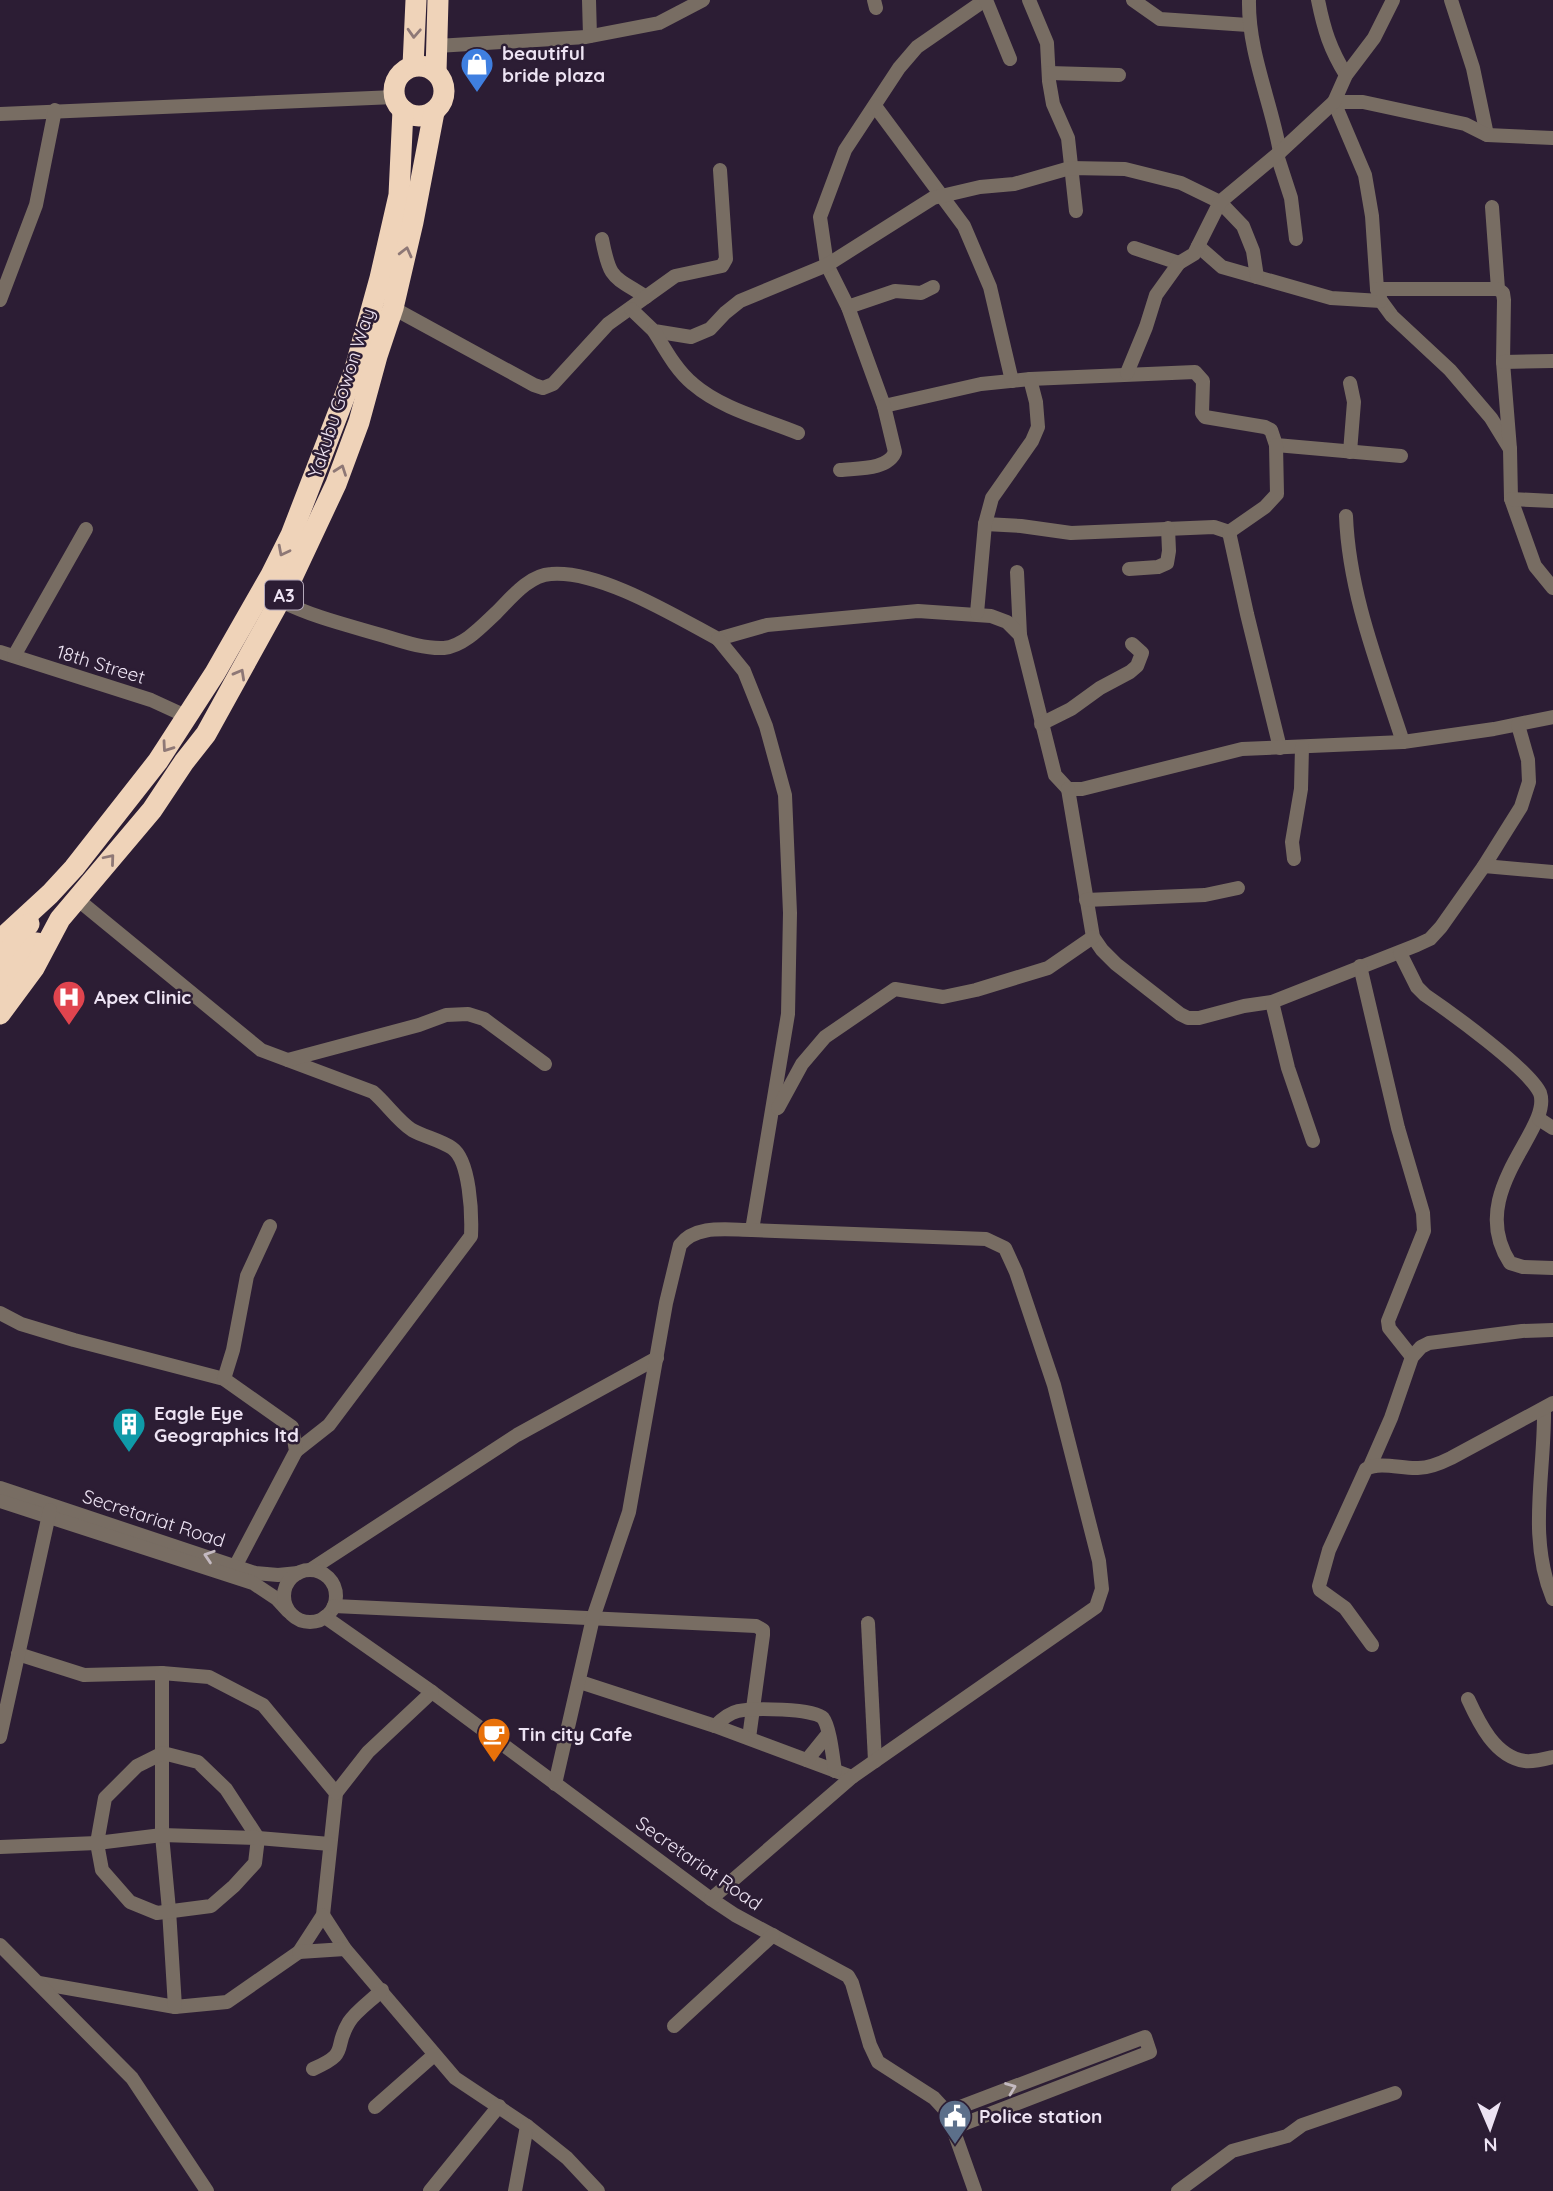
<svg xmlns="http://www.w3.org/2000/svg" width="1553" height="2191" font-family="Quicksand,sans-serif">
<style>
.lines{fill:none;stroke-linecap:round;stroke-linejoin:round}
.minor{stroke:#786d63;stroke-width:14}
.highway{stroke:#efd3b9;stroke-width:21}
.oneway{stroke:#8e7876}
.oneway2{stroke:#c4bac1}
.labels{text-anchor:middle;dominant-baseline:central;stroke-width:5;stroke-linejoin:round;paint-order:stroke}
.shield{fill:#2c1d34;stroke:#b3a8ba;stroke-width:2}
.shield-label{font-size:18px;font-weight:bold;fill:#ede3f3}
.poi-label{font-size:19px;font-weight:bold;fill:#ede3f3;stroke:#2c1d34;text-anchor:start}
.street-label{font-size:19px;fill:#ede3f3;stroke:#2c1d34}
</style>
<rect width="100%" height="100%" fill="#2c1d34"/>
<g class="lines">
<g class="minor">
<path d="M589,0l1,36"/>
<path d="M874,0l2,8"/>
<path d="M985,0l-68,47 -18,21 -54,82 -25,67 7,48 21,42 36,99 97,-22 49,-5 165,-7 8,9 -1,32 3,4 60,10 6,3 5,15 125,11"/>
<path d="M986,0l24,59"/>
<path d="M1029,0l18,43 2,38 4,23 15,34 8,73"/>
<path d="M1133,0l27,19 88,6"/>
<path d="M1249,0c-1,52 22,101 31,152"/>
<path d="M1318,0c6,30 12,49 28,75"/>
<path d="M1451,0l22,68 14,67"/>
<path d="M437,46l149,-9 73,-14 44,-23"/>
<path d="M1049,73l70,2"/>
<path d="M1334,102l31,73 7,41 5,73 4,12 11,15 58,54 41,48 19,31"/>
<path d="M1334,102h29l102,22 22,11 66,3"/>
<path d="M875,106l89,120 26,61 22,94"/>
<path d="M0,114l395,-17"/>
<path d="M1277,155l14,43 5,41"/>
<path d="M1492,207l6,82 5,4 1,7 -1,62 7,87 1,50 24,67 18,22"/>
<path d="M602,239c8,41 10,36 44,58"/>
<path d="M1198,246l24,21 109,31 50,3"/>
<path d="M1134,248l45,15"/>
<path d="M1377,289h121"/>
<path d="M0,300l36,-95 19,-95"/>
<path d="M848,307l47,-16 26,2 12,-6"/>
<path d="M393,308l141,77 9,3 10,-4 55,-60 67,-48 47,-10 4,-7 -6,-89"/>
<path d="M631,309l23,22 37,6 19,-8 15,-16 15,-12 87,-36 106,-67 47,-11 34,-3 56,-16 55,1 56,14 39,19 23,24 10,25 4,26"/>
<path d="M654,331c11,18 22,39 39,53 29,25 71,35 105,49"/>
<path d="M1503,362l50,-1"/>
<path d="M1127,373l19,-46 10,-32 23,-32 15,-9 26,-52 60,-50 54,-50 12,-27 28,-37 19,-38"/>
<path d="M1350,383l4,19 -4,50"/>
<path d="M840,470c17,-2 48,0 55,-18l-11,-46"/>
<path d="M1511,499l42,2"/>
<path d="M1346,516c3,78 33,152 57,226"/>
<path d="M985,524l36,2 50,7 143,-6 15,5"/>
<path d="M1229,532l18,82 33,134"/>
<path d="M1229,532l36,-25 12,-13 -1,-49"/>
<path d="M1129,569l29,-2 9,-4 2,-12 -1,-23"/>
<path d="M1017,572l3,63"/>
<path d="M281,601c32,16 66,24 100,34 20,6 42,14 63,13 20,-2 38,-22 52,-35 15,-15 33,-38 55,-39 49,-4 124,42 167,65l49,-14 151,-14 73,5 16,6 13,13 35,140 13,14h14l160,-40 161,-7 91,-13 59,-12"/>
<path d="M977,613l8,-89 7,-26 40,-57 6,-14 -2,-25 -6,-23"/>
<path d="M718,639l26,32 22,55 19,69 5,118 -2,101 -36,216"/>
<path d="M0,652l151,48 37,17"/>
<path d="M14,656l72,-127"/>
<path d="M1041,724l30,-15 29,-21 30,-16 7,-6 5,-13 -10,-9"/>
<path d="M1068,789l25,148 9,13 14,14 64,50 8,4h11l45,-12 28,-4 145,-57 13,-6 11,-12 43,-61 37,-59 8,-25 -1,-22 -10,-35"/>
<path d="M1294,859l-2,-17 9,-53 1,-42"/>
<path d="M1484,866l69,6"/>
<path d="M77,899l184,151 112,42c14,12 24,28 39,38 13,7 28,10 40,18 18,12 20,66 19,88l-142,189 -33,26"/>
<path d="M1086,900l119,-5 33,-7"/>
<path d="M1400,953l17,34 8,8c25,17 104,74 115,98 13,37 -76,99 -30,170l13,4 30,1"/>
<path d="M1360,966l38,162 25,85 1,18 -36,90 1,7 23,29"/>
<path d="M1272,1002l16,66 25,73"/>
<path d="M288,1060l131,-35 27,-10 22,-1 16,5 61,45"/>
<path d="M778,1108l24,-44 23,-27 70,-48 48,8 33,-7 72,-22 45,-31"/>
<path d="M1539,1119l14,9"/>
<path d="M0,1313l21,11 53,16 150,39 68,48 4,24 -60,114"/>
<path d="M224,1379l9,-29 14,-74 23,-50"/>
<path d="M1544,1409c1,64 -17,128 9,190"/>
<path d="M1370,1466l21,-48 21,-61 9,-10 8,-4 93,-12 31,-1"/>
<path d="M0,1488l255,85 23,2 20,-2"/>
<path d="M0,1501l253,82 24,16 11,12"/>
<path d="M310,1570l207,-135 140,-77"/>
<circle cx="310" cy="1596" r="26"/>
<path d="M334,1606l422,20 7,4v5l-14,103"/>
<path d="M325,1617l107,75 279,207 24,16 113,61 4,7 18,62 8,17 56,36 13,14 28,79"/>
<path d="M868,1623l7,138"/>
<path d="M1372,1645l-27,-37 -25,-18 -1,-4 10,-36 37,-81c14,-8 36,0 52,-1 11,0 23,-5 33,-10l102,-55"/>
<path d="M18,1654l66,21 78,-2 47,4 54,28 73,88 -13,122 -24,37 -72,50 -52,5 -136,-24"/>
<path d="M162,1673v162l7,75 6,97"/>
<path d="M580,1682l135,44 137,51"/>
<path d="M1468,1699c11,24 27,58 57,62 9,1 20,-2 28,-4"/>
<path d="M715,1726c7,-7 14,-13 23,-15 14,-3 76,-3 85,7 7,9 10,41 12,53"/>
<path d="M0,1737l50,-227"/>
<path d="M163,1753l35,9 28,27 32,49 -3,25 -21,23 -23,20 -54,7 -27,-11 -28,-32 -5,-27 8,-45 32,-32z"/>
<path d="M807,1760l21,-26"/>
<path d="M555,1784l38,-166 36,-106 37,-209 14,-58c16,-21 48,-15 72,-15l234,9 19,9 11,24 38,113 45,176 3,28 -6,18 -244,170 -141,122"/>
<path d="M336,1793l32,-41 64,-60"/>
<path d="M0,1847l97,-4 65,-8 96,3 72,6"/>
<path d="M323,1915l22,34 110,129 72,48 40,32 31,33"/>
<path d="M0,1945l132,133 75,113"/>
<path d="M299,1952l46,-3"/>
<path d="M674,2026l99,-91"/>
<path d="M313,2069c38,-17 19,-19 36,-47 7,-11 23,-22 33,-32"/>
<path d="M375,2107l59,-52"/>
<path d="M947,2112l198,-75 5,15 -197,76"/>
<path d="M430,2191l69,-85"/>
<path d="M515,2191l12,-65"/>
<path d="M1178,2191l54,-40 55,-15 15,-11 93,-32"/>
</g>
<g class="highway">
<circle cx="419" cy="91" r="25"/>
<path d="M413,66l3,-66"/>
<path d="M436,72l2,-72"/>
<path d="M0,940l50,-46 24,-26 84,-107 57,-88 56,-98 20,-40 63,-163 26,-94 19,-83 4,-85"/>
<path d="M0,963l29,-39"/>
<path d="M0,987l37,-44"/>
<path d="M0,1014l34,-46 26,-49 92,-109 32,-48 22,-28 84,-152 46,-98 23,-62 18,-66 16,-48 20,-86 21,-110"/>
</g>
</g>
<defs><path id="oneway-chevron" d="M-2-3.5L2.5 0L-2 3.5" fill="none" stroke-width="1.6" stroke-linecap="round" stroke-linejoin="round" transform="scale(1.75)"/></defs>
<g class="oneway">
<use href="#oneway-chevron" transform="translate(414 33) rotate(93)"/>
<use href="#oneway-chevron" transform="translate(406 252) rotate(-76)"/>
<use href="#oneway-chevron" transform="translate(341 470) rotate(-70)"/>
<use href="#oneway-chevron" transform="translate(283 551) rotate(117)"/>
<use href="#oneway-chevron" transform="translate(240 674) rotate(-61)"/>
<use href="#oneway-chevron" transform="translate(167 747) rotate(125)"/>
<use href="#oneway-chevron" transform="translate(110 859) rotate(-50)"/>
</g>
<g class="oneway2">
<use href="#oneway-chevron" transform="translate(209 1556) rotate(-162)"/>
<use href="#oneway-chevron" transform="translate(1011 2088) rotate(-21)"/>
</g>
<defs>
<symbol id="shop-pin" viewBox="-11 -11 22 30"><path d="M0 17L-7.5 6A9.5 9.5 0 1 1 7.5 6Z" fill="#3f7fe0" stroke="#2c1d34"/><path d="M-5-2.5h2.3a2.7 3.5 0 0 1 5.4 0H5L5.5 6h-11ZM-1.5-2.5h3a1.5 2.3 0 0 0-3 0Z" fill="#fff"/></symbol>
<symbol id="hospital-pin" viewBox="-11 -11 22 30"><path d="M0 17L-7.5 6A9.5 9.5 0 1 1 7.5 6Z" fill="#e0444e" stroke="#2c1d34"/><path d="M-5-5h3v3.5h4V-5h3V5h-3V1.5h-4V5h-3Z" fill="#fff"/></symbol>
<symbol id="building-pin" viewBox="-11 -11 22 30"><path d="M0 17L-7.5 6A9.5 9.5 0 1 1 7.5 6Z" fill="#0f9aa8" stroke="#2c1d34"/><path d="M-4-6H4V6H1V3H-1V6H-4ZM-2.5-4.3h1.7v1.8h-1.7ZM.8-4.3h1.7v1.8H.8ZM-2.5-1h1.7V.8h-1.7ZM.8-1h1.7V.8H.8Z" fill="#fff"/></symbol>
<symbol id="cafe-pin" viewBox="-11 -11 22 30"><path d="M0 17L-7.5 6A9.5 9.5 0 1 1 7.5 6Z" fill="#e8710a" stroke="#2c1d34"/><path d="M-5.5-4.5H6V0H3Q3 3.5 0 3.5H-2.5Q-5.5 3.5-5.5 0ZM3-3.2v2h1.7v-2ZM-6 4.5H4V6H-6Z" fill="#fff"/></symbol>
<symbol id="civic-pin" viewBox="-11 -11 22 30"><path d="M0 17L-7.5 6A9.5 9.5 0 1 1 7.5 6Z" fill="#5c6f8a" stroke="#2c1d34"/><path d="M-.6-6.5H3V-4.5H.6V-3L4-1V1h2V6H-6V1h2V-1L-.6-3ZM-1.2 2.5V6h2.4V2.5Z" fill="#fff"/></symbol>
</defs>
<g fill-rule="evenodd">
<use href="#shop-pin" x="458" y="45" width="38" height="52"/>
<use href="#hospital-pin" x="50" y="978" width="38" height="52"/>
<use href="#building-pin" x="110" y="1405" width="38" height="52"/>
<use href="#cafe-pin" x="475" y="1715" width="38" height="52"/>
<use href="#civic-pin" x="936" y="2097" width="38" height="52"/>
</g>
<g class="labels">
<rect class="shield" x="265" y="580.5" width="38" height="29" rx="5"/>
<g class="shield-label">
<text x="284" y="595">A3</text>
</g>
<g class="poi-label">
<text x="502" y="53">beautiful<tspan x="502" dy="22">bride plaza</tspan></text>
<text x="94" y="997">Apex Clinic</text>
<text x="154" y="1413">Eagle Eye<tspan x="154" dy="22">Geographics ltd</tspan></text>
<text x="518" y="1734">Tin city Cafe</text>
<text x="979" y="2116">Police station</text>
</g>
<g class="street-label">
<text transform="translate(341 393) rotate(-72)">Yakubu Gowon Way</text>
<text transform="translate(101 664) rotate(17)">18th Street</text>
<text transform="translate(154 1518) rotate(18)">Secretariat Road</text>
<text transform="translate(699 1863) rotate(35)">Secretariat Road</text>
</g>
</g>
<g transform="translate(1490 2128) rotate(178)" stroke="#2c1d34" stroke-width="5" paint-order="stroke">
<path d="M0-5L12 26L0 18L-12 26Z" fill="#ede3f3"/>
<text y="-10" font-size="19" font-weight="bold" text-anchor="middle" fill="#ede3f3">N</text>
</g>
</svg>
